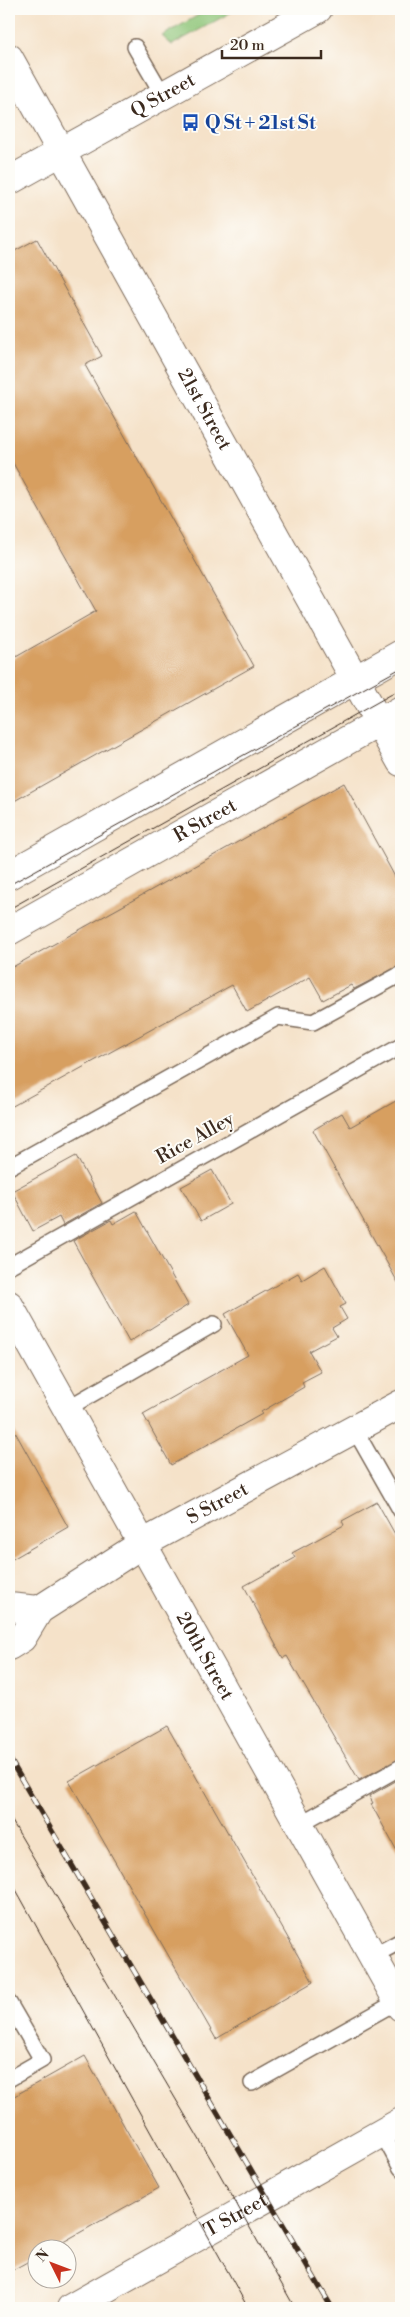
<svg xmlns="http://www.w3.org/2000/svg" width="410" height="2317" font-family="'Libre Bodoni',serif">
<style>
.green{fill:#8ec578;stroke:#64784b}
.building{fill:#d79f61}
.lines{fill:none;stroke-linecap:round;stroke-linejoin:round}
.service-casing{stroke:#7c6a5a;stroke-width:18}
.minor-casing{stroke:#7c6a5a;stroke-width:30}
.tertiary-casing{stroke:#7c6a5a;stroke-width:30}
.secondary-casing{stroke:#7c6a5a;stroke-width:30}
.service{stroke:#fff;stroke-width:15}
.minor{stroke:#fff;stroke-width:28}
.tertiary{stroke:#fff;stroke-width:28}
.secondary{stroke:#fff;stroke-width:28}
.tram{stroke:#3b2a1e;stroke-width:1}
.rail-casing{stroke:#3b2a1e;stroke-width:5.5}
.rail{stroke:#fdfcf7;stroke-width:4;stroke-dasharray:11;stroke-linecap:butt}
.labels{text-anchor:middle;dominant-baseline:central;stroke-width:4;stroke-linejoin:round;paint-order:stroke}
.street-label{font-size:19px;fill:#3b2a1e;stroke:#fdfcf7}
.transit-label{font-size:19px;font-weight:bold;fill:#164399;stroke:#fdfcf7;text-anchor:start}
</style>
<rect width="100%" height="100%" fill="#fdfcf7"/>
<filter id="ink" filterUnits="userSpaceOnUse"><feTurbulence type="fractalNoise" baseFrequency=".02" numOctaves="2"/><feDisplacementMap in="SourceGraphic" scale="10" xChannelSelector="R" yChannelSelector="G"/><feConvolveMatrix kernelMatrix="1 2 1 2 8 2 1 2 1" color-interpolation-filters="sRGB"/></filter>
<filter id="wash" filterUnits="userSpaceOnUse"><feTurbulence type="fractalNoise" baseFrequency=".0096" numOctaves="4" result="noise"/><feDisplacementMap in="SourceGraphic" scale="20" xChannelSelector="R" yChannelSelector="G"/><feGaussianBlur stdDeviation="1.12" result="paint"/><feColorMatrix in="noise" values="0 0 0 0 0 0 0 0 0 0 0 0 0 0 0 0 0 1.4 0 .05"/><feComposite in="paint" operator="in"/></filter>
<g filter="url(#wash)">
<rect width="100%" height="100%" fill="#f5e2c9"/>
<path class="green" d="M209,9h28l-65,36 -10,-9z"/>
<g id="blocks">
<g class="building">
<path d="M37,239l65,117 -17,9 169,301 -245,138v-143l87,-50 -87,-155v-202z"/>
<path d="M344,783l57,105v77l-47,24 -3,-4 -28,15 -13,-23 -63,35 -15,-27 -223,123v-139z"/>
<path d="M401,1098v190l-88,-158 29,-17 8,14z"/>
<path d="M76,1156l26,47 -39,22 -4,-8 -26,14 -21,-40z"/>
<path d="M212,1170l19,34 -30,17 -20,-34z"/>
<path d="M136,1211l52,94 -59,37 -56,-101 38,-21 2,4z"/>
<path d="M325,1266l21,38 -6,3 7,12 -15,9 5,8 -28,15 12,21 -19,10 2,5 -43,25 1,2 -91,51 -28,-51 105,-59 -23,-41 73,-41 4,7z"/>
<path d="M9,1421l59,106 -59,34z"/>
<path d="M377,1502l24,43v213l-42,22 -72,-124 -4,2 -39,-72 51,-28 -3,-5 52,-28 -2,-4z"/>
<path d="M167,1726l146,256 -97,57 -147,-258z"/>
<path d="M401,1778v80l-30,-54 2,-1 -4,-7z"/>
<path d="M85,2056l74,132 -110,62h-11v6l-29,16v-173z"/>
</g>
</g>
</g>
<g filter="url(#ink)">
<use href="#blocks" fill-opacity="0" stroke="#7c6a5a" stroke-width="1"/>
<g class="lines">
<defs>
<g id="service">
<path d="M135,47l28,48"/>
<path d="M9,1167l269,-150 35,5 88,-48"/>
<path d="M9,1266l392,-220"/>
<path d="M66,1409l148,-85"/>
<path d="M355,1430l46,81"/>
<path d="M298,1825l103,-58"/>
<path d="M373,1956l28,-15"/>
<path d="M9,2003l33,57 -33,19"/>
<path d="M252,2083l146,-82"/>
<path d="M382,2133l19,35"/>
</g>
<g id="minor">
<path d="M9,875l392,-221"/>
<path id="s1" d="M9,931l392,-221"/>
<path id="s2" d="M9,1305l392,702"/>
<path d="M9,1607l30,3"/>
<path id="s3" d="M9,1646l13,-8 17,-28 103,-66 259,-140"/>
</g>
<g id="tertiary">
<path id="s4" d="M71,2308l330,-186"/>
</g>
<g id="secondary">
<path id="s5" d="M9,58l392,704"/>
<path id="s6" d="M9,181l309,-172"/>
</g>
</defs>
<use href="#service" class="service-casing"/>
<use href="#minor" class="minor-casing"/>
<use href="#tertiary" class="tertiary-casing"/>
<use href="#secondary" class="secondary-casing"/>
<use href="#service" class="service"/>
<use href="#minor" class="minor"/>
<use href="#tertiary" class="tertiary"/>
<use href="#secondary" class="secondary"/>
<g class="tram">
<path d="M9,885l392,-217"/>
<path d="M9,909l392,-220"/>
<path d="M9,1816l209,355 77,137"/>
<path d="M9,1877l239,431"/>
</g>
<defs>
<path id="rail" d="M9,1758l323,550"/>
</defs>
<use href="#rail" class="rail-casing"/>
<use href="#rail" class="rail"/>
</g>
</g>
<defs>
<symbol id="bus-bare" viewBox="-9 -9 18 18"><path d="M-5-6H5V4H4V6H2V4H-2V6H-4V4H-5ZM-3.5-4V0h7V-4ZM-3.5 1.2v1.5H-2V1.2ZM2 1.2v1.5H3.5V1.2Z" fill="#1a4fb4" stroke="#fdfcf7" stroke-width="2.5" paint-order="stroke"/></symbol>
</defs>
<g fill-rule="evenodd">
<use href="#bus-bare" x="178" y="110" width="25" height="25"/>
</g>
<g class="labels">
<g class="street-label">
<text stroke="none"><textPath href="#s6" startOffset="176">Q Street</textPath></text>
<text stroke="none"><textPath href="#s5" startOffset="402">21st Street</textPath></text>
<text stroke="none"><textPath href="#s1" startOffset="225">R Street</textPath></text>
<text transform="translate(195 1138) rotate(-29)">Rice Alley</text>
<text stroke="none"><textPath href="#s3" startOffset="256">S Street</textPath></text>
<text stroke="none"><textPath href="#s2" startOffset="402">20th Street</textPath></text>
<text stroke="none"><textPath href="#s4" startOffset="189">T Street</textPath></text>
</g>
<g class="transit-label">
<text x="205" y="123">Q St + 21st St</text>
</g>
</g>
<rect width="410" height="2317" fill="none" stroke="#fdfcf7" stroke-width="30"/>
<g transform="translate(52 2264) rotate(312)"><circle r="24" fill="#fdfcf7" stroke="#afa8a0"/>
<path d="M0-4L9 19L0 12L-9 19Z" fill="#c8321e"/>
<text y="-8" font-size="14" font-weight="bold" text-anchor="middle" fill="#3b2a1e">N</text>
</g>
<path d="M222 50v8h99v-8" fill="none" stroke="#3b2a1e" stroke-width="2.5"/>
<text x="230" y="50" font-size="15" fill="#3b2a1e" stroke="#fdfcf7" stroke-width="4" paint-order="stroke">20 m</text>
</svg>
